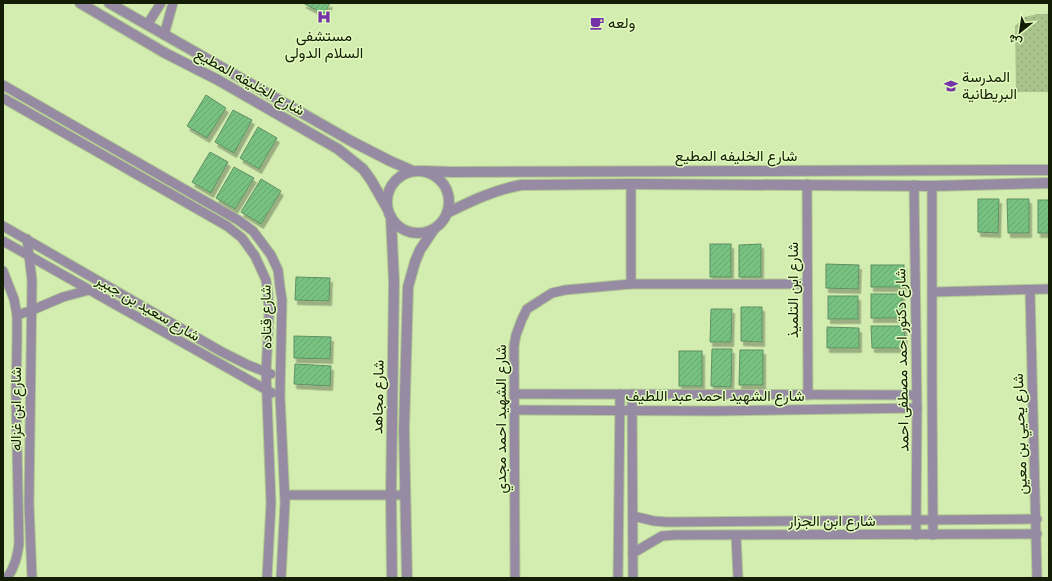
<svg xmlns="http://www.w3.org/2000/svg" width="1052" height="581" font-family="Karla,Vazirmatn,sans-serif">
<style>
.grass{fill:url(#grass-dots)}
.building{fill:url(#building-hatch);stroke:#5e8f63;filter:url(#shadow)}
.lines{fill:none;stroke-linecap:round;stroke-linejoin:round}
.minor-casing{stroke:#b0c791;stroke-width:11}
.tertiary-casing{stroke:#b0c791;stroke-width:12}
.minor{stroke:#978ba4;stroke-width:9}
.tertiary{stroke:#978ba4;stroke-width:10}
.labels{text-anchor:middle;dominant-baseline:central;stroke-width:3;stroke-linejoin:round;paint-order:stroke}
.poi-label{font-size:15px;fill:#131c05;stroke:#e0fbbd;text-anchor:start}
.street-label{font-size:15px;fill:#131c05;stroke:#e0fbbd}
</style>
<defs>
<pattern id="grass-dots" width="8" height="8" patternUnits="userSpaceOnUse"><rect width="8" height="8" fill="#aac28c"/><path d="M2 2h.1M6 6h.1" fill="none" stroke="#91a677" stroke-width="1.8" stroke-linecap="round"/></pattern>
<pattern id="building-hatch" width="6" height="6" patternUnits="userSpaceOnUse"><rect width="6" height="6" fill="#78c281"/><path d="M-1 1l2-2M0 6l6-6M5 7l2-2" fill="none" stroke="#67a66e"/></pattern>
<filter id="shadow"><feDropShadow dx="2.5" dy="4.5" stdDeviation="0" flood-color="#0004"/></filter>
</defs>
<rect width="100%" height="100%" fill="#d3edb0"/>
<path class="grass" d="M1037,14h12v78h-33l-1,-66 10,-9z"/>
<g class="building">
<path d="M303,3h27l-6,11z"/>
<path d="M206,95l20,13 -19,30 -20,-12z"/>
<path d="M233,110l19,10 -18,33 -19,-11z"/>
<path d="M258,127l19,11 -18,31 -19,-11z"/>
<path d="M210,152l18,10 -17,31 -19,-11z"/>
<path d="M234,167l20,11 -19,31 -19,-11z"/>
<path d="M261,179l20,12 -20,33 -20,-12z"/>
<path d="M978,199h21l-1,34 -20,-1z"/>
<path d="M1007,199h22v34h-21z"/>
<rect x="1038" y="200" width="11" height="33"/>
<rect x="710" y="244" width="21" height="33"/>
<path d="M761,244v33h-22v-32z"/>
<path d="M826,264l33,1 -1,24 -32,-1z"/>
<rect x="871" y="265" width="33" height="22"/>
<path d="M296,277l34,1 -1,23 -34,-1z"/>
<rect x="871" y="294" width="31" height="24"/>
<rect x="828" y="296" width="30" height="23"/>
<path d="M741,307h21v35l-21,-1z"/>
<path d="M711,309h21l-1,33h-21z"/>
<path d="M871,326h33l1,22h-33z"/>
<path d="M827,327l32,1v20h-32z"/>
<path d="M294,336l37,1 -1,22 -36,-1z"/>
<path d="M712,349h20l-1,38 -20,-1z"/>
<path d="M740,350h23v35h-24z"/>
<rect x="679" y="351" width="23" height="35"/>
<path d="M295,364l36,2 -1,20 -36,-2z"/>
</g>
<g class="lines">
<defs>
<g id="minor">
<path d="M147,25l14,-22"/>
<path d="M164,35l9,-32"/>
<path d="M3,85l235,135 15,11 18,24 7,15 2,17 2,13 -2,96 5,106 -4,76"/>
<path d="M3,98l224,128 15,12 13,18 11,24 2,14 1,22 -3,56 5,131 -4,75"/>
<path d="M807,184l1,211"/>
<path d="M914,185l3,223 -1,127"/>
<path d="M932,186v199l1,150"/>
<path d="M3,226l219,126 26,13 23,9"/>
<path d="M27,239l5,41 -3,224 3,74"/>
<path d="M3,241l269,152"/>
<path d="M3,271l11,28 3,16v25l-1,54 3,150c-2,13 -4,23 -12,34"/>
<path d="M631,284v-100"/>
<path d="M1030,290l7,288"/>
<path d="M933,292l116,-3"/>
<path d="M17,315l13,-4 33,-14 26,-7"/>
<path d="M514,394l402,1"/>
<path d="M632,394l1,184"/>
<path d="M514,410l201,1 202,-3"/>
<path d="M285,495h120"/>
<path d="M633,516l21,5 13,1 370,-3"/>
<path d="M736,535l2,43"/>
<path d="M633,553l29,-17 13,-1 362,-1"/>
<path d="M515,578l-1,-232 2,-11 6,-16 5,-10 25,-16 13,-3 66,-6h176"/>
<path d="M618,578l2,-184"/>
</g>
<g id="tertiary">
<path d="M80,3l85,50 53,27 120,69 25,20 8,11 16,28"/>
<path d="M109,3l242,138 39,20 23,10"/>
<circle cx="418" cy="202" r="31"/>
<path d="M423,171l28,1 598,-2"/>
<path d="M447,213c24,-12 47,-23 74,-28l110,-1 301,2 117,-3"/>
<path d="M391,217l3,65 -3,213 1,83"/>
<path d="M407,578l-3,-148 4,-143 7,-25 5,-12 14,-21"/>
</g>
</defs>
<use href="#minor" class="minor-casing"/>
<use href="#tertiary" class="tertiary-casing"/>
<use href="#minor" class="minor"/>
<use href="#tertiary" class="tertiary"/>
</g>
<defs>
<symbol id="hospital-bare" viewBox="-9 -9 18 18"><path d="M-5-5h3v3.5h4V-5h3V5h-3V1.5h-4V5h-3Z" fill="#7633a7" stroke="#e0fbbd" stroke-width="2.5" paint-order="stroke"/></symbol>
<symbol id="cafe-bare" viewBox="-9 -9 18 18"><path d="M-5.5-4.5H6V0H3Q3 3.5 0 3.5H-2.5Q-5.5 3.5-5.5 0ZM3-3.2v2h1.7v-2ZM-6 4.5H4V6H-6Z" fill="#7633a7" stroke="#e0fbbd" stroke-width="2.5" paint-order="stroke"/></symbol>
<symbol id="school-bare" viewBox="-9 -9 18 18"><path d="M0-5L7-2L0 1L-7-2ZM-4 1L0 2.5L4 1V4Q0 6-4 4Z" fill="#7633a7" stroke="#e0fbbd" stroke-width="2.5" paint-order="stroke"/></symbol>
</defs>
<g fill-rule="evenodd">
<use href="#hospital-bare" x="314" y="7" width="20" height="20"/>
<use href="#cafe-bare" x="587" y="13" width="20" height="20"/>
<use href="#school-bare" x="941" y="76" width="20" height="20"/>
</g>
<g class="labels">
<g class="poi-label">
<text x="608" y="23">ولعه</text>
<text x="324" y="36" text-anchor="middle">مستشفى<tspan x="324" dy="17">السلام الدولى</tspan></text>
<text x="962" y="77">المدرسة<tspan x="962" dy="17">البريطانية</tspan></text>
</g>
<g class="street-label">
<text transform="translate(250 82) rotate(29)">شارع الخليفه المطيع</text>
<text x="736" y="156">شارع الخليفه المطيع</text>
<text transform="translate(793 290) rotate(-90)">شارع ابن التلميذ</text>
<text transform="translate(148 308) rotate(30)">شارع سعيد بن جبير</text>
<text transform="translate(266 317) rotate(-91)">شارع قتاده</text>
<text transform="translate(902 360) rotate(-91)">شارع دكتور احمد مصطفى احمد</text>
<text x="715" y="396">شارع الشهيد احمد عبد اللطيف</text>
<text transform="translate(378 397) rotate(-89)">شارع مجاهد</text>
<text transform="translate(16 409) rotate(-90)">شارع ابن غزاله</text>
<text transform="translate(501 419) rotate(-90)">شارع الشهيد احمد مجدي</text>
<text transform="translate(1020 434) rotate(-92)">شارع يحيي بن معين</text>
<text x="832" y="521">شارع ابن الجزار</text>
</g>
</g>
<rect width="1052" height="581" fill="none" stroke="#131c05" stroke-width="8"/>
<g transform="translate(1020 32) rotate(210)" stroke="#e0fbbd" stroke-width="3" paint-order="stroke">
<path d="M0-3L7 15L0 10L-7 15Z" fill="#131c05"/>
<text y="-6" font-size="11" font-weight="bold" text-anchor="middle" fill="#131c05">ش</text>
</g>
</svg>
